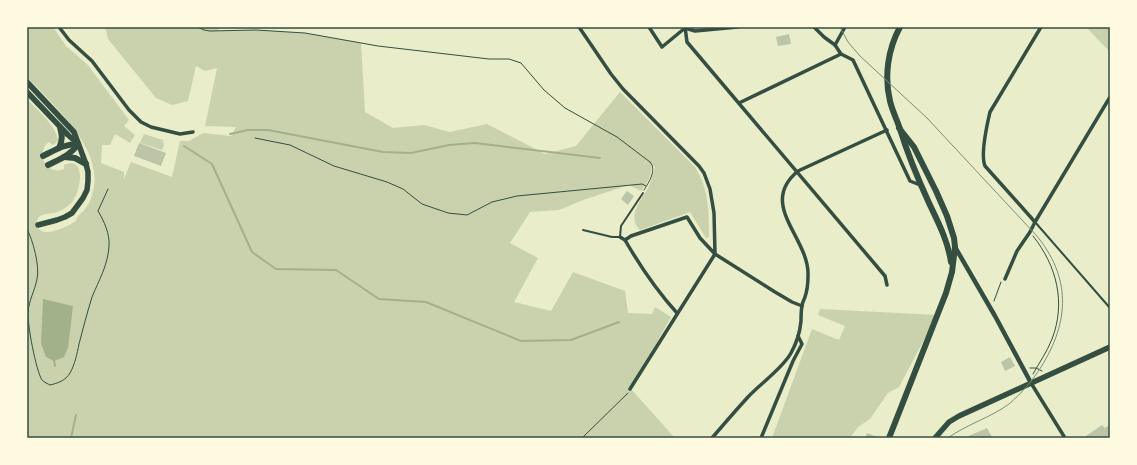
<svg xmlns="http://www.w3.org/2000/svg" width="1137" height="465" font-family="Montserrat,sans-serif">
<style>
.green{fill:#cad2ad}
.water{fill:#a3b18a}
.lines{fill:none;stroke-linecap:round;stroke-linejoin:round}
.stream{stroke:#a3b18a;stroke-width:2}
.building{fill:#bcc5a7}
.path{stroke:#344e41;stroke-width:1}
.service{stroke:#344e41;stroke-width:2}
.minor{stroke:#344e41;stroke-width:3.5}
.tertiary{stroke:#344e41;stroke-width:4.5}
.secondary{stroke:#344e41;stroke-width:5.5}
.primary{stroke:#344e41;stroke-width:6}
.tram{stroke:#7c8e77;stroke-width:1}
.neatline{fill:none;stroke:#344e41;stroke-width:1.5}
</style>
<rect width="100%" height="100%" fill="#e9edc9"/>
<g class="green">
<path d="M27,27h26l13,19 21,18 42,56 -5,6 11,9 -5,8 -15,-9 -5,11h-8l-1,18 23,9v7l7,-17 41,15 8,-36h9l14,-8 28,3 5,-9 -31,-1 12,-58 -12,3 -9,-5 -8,35 -16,4 -16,-7 -48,-59 -3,-12h114v4l37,-1 49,3 56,10 4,69 28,16 31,-3 26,7 37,-8 58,30 31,-8 44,-54 75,75c14,22 14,44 14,70l-3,1 -16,-26 -50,18c-14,-13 1,-30 8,-42 3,-7 5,-14 7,-21l-4,-3c2,10 -4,20 -10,27l-12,-6 -46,15 -24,10 -29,2 -20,31 28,15 -24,44 37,9 22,-39 52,19 3,22 24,1 3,-7 16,10 -40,72 44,49h-648v-339c10,11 30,27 31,42l-5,4 -4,-3c-11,7 -7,25 5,28 4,1 7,0 10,-1v-4c22,-10 17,24 10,34 -1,3 -4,5 -6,7 -3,2 -8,5 -11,6 -5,2 -14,1 -18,5 -2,2 -3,6 -2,9 6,14 31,0 39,-5 1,-6 6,-8 9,-12 3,-4 6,-9 7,-14 15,-44 -38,-89 -65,-118z"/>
<path d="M1086,27h24v25z"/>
<path d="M144,134l19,6 1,5 -2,5 -22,-7z"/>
<path d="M820,309l117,6 -38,72 -11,6 -18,26 -12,8 -8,11h-78l40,-109 27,11 6,-14 -27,-11z"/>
</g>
<path class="water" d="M43,299l30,7 -5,42 -4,9 -10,4 -8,-4 -5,-14z"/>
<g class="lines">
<g class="stream">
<path d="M230,134l18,-4h20l115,22 28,1 38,-8 26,-2 125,15"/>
<path d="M184,146l28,18 40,88 24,17 60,1 43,29 47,3 95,39 50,-1 48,-18"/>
<path d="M54,360l1,6"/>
<path d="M71,438l5,-23"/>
</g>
</g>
<g class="building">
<path d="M789,34l2,10 -13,2 -2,-9z"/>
<path d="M139,143l27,10 -5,13 -27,-10z"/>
<path d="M627,191l7,5 -6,9 -7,-6z"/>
<path d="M1010,357l5,9 -10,5 -4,-9z"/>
<path d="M1102,425l3,3 4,-3 1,2v11l-1,-1 -2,1h-24z"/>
<path d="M987,428l5,9 -2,1h-26z"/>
<path d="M867,433l13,5h-15z"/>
</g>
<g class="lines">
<g class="path">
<path d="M197,27l7,3 6,1 46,-1 49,3 73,13 111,13h20l12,4 23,27 21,18 52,29 33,25c7,8 -1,20 -6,28"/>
<path d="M255,138l35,7 44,21 53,16 16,7 19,15 26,9 19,2 25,-13 25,-6 125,-12 4,2"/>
<path d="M27,229c6,11 13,38 10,50 -2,11 -8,21 -9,33 -1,11 8,59 14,68 2,2 6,4 8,5 8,-2 15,-4 20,-12 5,-9 7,-19 9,-29 4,-15 8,-31 13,-47 7,-17 16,-32 17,-51 1,-12 -5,-25 -11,-35l10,-22"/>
<path d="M994,301l7,-19"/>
<path d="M1030,368h6l6,3"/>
<path d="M1033,374c6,-11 14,-22 19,-35 14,-36 5,-73 -19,-103"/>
<path d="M582,438l46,-45"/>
</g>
<g class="service">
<path d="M1035,222l75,86"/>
<path d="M583,230l29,7h8l1,-11 22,-33"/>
</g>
<g class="minor">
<path d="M59,27l10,13 23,21 37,49 12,12 10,5 29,7 13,-2"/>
<path d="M579,27l32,47 12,15 76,77 5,7 6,16 4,24 1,41 -85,135"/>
<path d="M649,27l13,20 23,-19"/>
<path d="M685,27l2,15 198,234 2,9"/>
<path d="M814,27l10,10 11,8 6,9 12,6 57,121 10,4"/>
<path d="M685,28l10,3 43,-4"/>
<path d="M835,45l10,-18"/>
<path d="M739,103l102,-49"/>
<path d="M1035,222l-50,-56c-5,-12 2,-41 5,-54l51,-85"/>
<path d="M620,237l5,3c15,26 32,51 52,73"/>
<path d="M625,240l6,-4 56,-19 13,21 15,16 60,38 17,10 10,4"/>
<path d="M1005,279l12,-28 13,-19 5,-10 75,-125"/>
<path d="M1031,383l34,55"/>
<path d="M712,438c12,-14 24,-28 36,-41 12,-13 35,-29 43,-44 5,-9 9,-21 10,-32 0,-5 0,-10 1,-15 0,-3 2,-6 3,-9 2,-6 3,-13 3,-21 2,-38 -51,-71 -10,-105l89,-41"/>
<path d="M761,438l32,-77 9,-17 -4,-8"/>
</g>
<path class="tertiary" d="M955,247l40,69 36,67"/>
<g class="secondary">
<path d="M27,82l47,50 12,32 2,8v9l-1,9 -4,8 -11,15 -7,4 -8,3 -19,5"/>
<path d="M27,92l41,43 8,7"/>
<path d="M935,438l14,-16 10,-6 151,-69"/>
</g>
<g class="primary">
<path d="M900,27c-12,22 -16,49 -10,74 2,9 7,19 10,28 8,26 18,50 29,74 9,19 19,38 22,59"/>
<path d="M59,148c4,-8 3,-13 1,-21"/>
<path d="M43,156c12,-6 21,-12 35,-12"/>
<path d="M64,157l11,1 11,6"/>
<path d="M48,165c12,-6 23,-10 30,-21"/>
<path d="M889,438l57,-145 6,-21 3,-25 -1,-9 -7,-22 -11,-25 -22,-44 -15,-19"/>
</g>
<path class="tram" d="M840,27l8,15 12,14 67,62 109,117c35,42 34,86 5,132 -9,14 -19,26 -32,37 -19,14 -42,20 -61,34"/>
</g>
<rect width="1137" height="465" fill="none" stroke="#fefae0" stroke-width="56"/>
<rect x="28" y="28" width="1081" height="409" class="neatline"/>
</svg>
